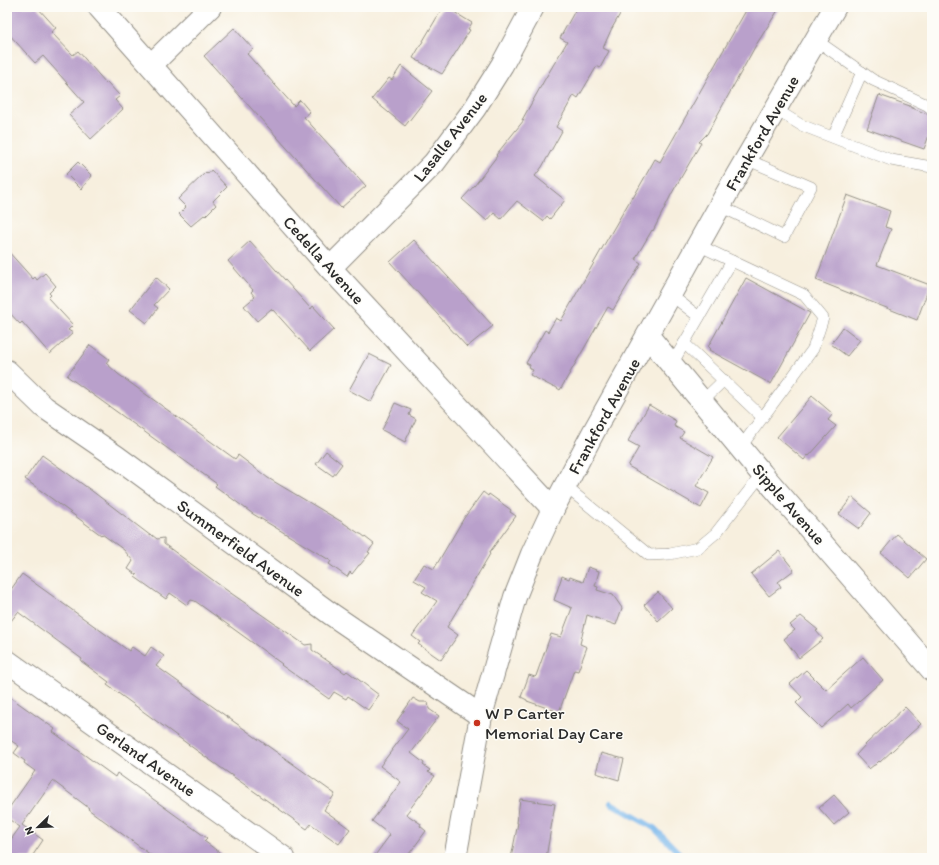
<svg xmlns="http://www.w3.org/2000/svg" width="939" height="865" font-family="Itim,sans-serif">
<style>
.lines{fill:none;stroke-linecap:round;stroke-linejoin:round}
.stream{stroke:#77b6eb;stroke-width:6}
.building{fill:#b9a0cb}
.service-casing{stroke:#918d84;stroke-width:12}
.minor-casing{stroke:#918d84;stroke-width:24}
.tertiary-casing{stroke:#918d84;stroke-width:24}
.service{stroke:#fff;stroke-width:11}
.minor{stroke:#fff;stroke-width:22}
.tertiary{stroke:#fff;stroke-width:22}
.poi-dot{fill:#c8321e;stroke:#fdfcf7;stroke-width:1.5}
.labels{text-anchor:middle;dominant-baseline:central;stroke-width:3;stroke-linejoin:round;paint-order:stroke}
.street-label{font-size:17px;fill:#2b2b2b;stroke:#fdfcf7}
.poi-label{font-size:17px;fill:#2b2b2b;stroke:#fdfcf7;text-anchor:start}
</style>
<rect width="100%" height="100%" fill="#fdfcf7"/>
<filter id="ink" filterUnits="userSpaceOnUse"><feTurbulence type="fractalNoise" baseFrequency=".025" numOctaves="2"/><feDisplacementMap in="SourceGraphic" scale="8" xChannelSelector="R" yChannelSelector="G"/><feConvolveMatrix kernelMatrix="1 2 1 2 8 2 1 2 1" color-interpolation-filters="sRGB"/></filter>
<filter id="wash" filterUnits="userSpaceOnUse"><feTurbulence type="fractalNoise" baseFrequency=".012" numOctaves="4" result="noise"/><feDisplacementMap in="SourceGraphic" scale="16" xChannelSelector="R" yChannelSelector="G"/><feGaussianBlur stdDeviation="0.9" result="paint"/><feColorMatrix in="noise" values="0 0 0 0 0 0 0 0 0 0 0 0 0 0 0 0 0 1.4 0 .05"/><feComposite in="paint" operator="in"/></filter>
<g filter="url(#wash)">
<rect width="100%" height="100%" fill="#f7efde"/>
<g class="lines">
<path class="stream" d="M611,803l43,25 30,30"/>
</g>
<g id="blocks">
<g class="building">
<path d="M7,7h30l19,21 -5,4 22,23 5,-4 28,32 1,-1 13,14 -5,4 8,9 -32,30 -22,-24 15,-13 -41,-46 -8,7 -28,-31z"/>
<path d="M443,7h3l26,16 -4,6 2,1 -28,44 -29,-16z"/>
<path d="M577,7h47l-13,23 -8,18 6,3 -9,17 -3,-2 -19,32 -4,-3 -18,32 6,4 -20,36 -7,9 30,24 -15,19 -3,-3 -4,5 -26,-20 -16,18 -7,-6 -7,8 -25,-22 13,-14 22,-29 -1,-1 28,-35h-2l23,-41 22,-37 -7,-4z"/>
<path d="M748,7h32l-24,38 -49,89 -8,8 2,1 -29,50 -19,38 -1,-1 -17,29 6,4 -28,47 -5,-3 -48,83 -6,-4 -1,1 -23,-12 3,-5 -4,-2 1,-3 -4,-2 19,-33 3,2 8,-14 5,3 43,-76 28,-48 1,1 22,-39 5,3z"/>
<path d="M234,28l19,21 -6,5 47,52 6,-6 10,12 -6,5 62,69 -25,22 -137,-152z"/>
<path d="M401,66l31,25 -27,35 -33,-27 17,-21 3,2z"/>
<path d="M879,95l31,11v1l22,9v11l-8,22 -57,-20z"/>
<path d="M78,162l14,14 -11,13 -15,-15z"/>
<path d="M211,170l16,17 -14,14 3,4 -11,11 -1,-1 -13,11 -12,-12 7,-7 -8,-8 28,-27 2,2z"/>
<path d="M847,195l43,16 -5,16 6,2 -14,36 53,20 -13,35 -101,-40z"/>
<path d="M414,240l79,86 -26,21 -77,-85z"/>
<path d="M250,241l61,68 2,-3 21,23 -24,22 -37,-41 -1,1 -1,-2 -14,12 -13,-15 11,-9 -4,-5 2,-2 -25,-29z"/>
<path d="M7,250l26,29 2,-2 2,3 8,-7 11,13 -7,7 2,2 -3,3 25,27 -5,5 5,3 -23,21 -28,-32 -2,2 -13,-14z"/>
<path d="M156,277l13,12 -15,16 4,3 -11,15 -17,-13z"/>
<path d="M746,278l64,35 -39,71 -62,-34 1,-1 -2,-2z"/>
<path d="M843,327l17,13 -13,16 -16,-12z"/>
<path d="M90,345l19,14 -3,4 12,11 117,85 3,-4 30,23 74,44 18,12h1l13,10 -6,8 2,1 -10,12h-1l-7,9 -2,-2 -3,5 -18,-13 2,-3 -78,-47 -38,-28 2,-2 -150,-108z"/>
<path d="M369,354l22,11 -20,37 -22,-12z"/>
<path d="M812,396l21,18 -5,6 8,6 -27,30 -1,-1 -4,5 -27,-23z"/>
<path d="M395,403l16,7 -2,5 7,4 -11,23 -23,-12z"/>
<path d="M649,405l27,16 -2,5 10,6 -4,6 33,19 -17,29 13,7 -8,15 -73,-42 11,-19 -11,-6z"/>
<path d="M326,451l16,13 -9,12 -17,-12z"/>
<path d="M42,455l50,36 59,45 1,-1 5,4 7,-1v6l61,45 73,51 7,5 7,-1v6l33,23 2,-2 32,24 -11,15 -20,-14 -2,3 -12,-7 -5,7 -48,-34 1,-1 -87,-63 -4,-1 -4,5 -17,-12 -4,6 -31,-22 2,-2 -9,-6 5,-8 -9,-11 -22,-16 -1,1 -76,-56z"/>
<path d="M483,492l5,4 1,-2 22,16 -1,2 6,4 -27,37 1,1 -43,73 11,8 -17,25 -23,-16 2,-2 -8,-6 25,-35 -15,-9 4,-5 -12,-7 10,-16 10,5 30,-51z"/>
<path d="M852,497l19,16 -12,16 -20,-15z"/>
<path d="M897,534l29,25 -16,19 -29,-25z"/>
<path d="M779,551l15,19 -16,12 3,5 -12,9 -18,-22z"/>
<path d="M588,567l11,4 -4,15 3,1 -1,3 16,5 9,13 -6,17 -29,-10 -7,29 7,3 -9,24 -4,-1 -15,42 -32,-11v-1l-6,-3 8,-22 6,2 1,-1 15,-42 10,3 11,-29 -18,-8 8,-24 7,3 1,-2 13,5z"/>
<path d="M22,574l107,77 3,-4 13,9 6,-9 13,9 -8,10 179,128 -11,16 26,19 -11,15 -28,-20 -4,5 -111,-79 -89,-65 2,-3 -28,-21 1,-2 -64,-47 -11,14v-31z"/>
<path d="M658,592l14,16 -14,13 -14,-16z"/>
<path d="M801,616l17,14 -2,1 7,8 -24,19 -15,-19 11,-9 -5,-5z"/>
<path d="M863,657l20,23 -32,28 -3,-4 -27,24 -25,-25 6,-6 -12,-13 16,-14 20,20z"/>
<path d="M7,695l48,34 -2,3 62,45 2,-4 90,65 -3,3 23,17h-72l-67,-49 1,-1 -36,-27 -31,44 21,15 -12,18h-24v-13l13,-18 -13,-9v-7l28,-40 -11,-8 1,-2 -11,-8 5,-7 -12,-8z"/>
<path d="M413,698l7,4h8l1,7 10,7 -28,37 13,10 -1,2 7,5 -2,2 7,4 -29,38 15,10 -1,2 6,5 -20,27h-33l17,-23 -18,-14 29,-39 -21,-16 28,-37 -11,-8z"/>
<path d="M905,707l16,17 -41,38 -1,-1 -4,4h-1l-5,4 -13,-14 9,-10z"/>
<path d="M601,753l23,6 -5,21 -23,-7z"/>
<path d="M834,795l15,17 -15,13 -15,-17z"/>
<path d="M520,799l35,5 -9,54h-35l7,-35h-1z"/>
</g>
</g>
</g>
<g filter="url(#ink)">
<use href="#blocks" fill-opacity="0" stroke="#918d84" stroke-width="1"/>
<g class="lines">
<defs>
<g id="service">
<path d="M816,40l57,40 54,25 5,4"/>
<path d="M775,109l26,16 90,35 41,7"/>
<path d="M833,137l29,-65"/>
<path d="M720,206l64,31 27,-50 -65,-28"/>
<path d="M698,245l106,50 19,23 -10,31 -73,99"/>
<path d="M671,295l28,22"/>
<path d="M684,343l78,74"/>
<path d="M672,364l60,-103"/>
<path d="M702,401l22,-21"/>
<path d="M565,486l84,69 21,-1 28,-6 18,-15 46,-59"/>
</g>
<g id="minor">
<path d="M99,7l231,261 223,241"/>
<path d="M151,65l59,-58"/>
<path d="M330,268l104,-105 41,-55 27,-43 31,-58"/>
<path d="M648,336l114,138 170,196"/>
<path d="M7,371l37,36 73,50 214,157 150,102"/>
<path d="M7,661l277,197"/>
</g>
<path id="tertiary" d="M455,858l26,-142 34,-119 17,-43 21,-45 41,-78 143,-256 98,-168"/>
</defs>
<use href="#service" class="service-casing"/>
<use href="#minor" class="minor-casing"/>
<use href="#tertiary" class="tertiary-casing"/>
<use href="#service" class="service"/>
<use href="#minor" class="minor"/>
<use href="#tertiary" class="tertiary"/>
</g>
</g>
<circle class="poi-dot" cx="477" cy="723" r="4"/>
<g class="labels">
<g class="street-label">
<text transform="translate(762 133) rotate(-60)">Frankford Avenue</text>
<text transform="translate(450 137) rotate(-52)">Lasalle Avenue</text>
<text transform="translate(324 260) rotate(48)">Cedella Avenue</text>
<text transform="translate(604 416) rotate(-61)">Frankford Avenue</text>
<text transform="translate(789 504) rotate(49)">Sipple Avenue</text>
<text transform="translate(241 548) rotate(36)">Summerfield Avenue</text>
<text transform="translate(146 759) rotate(35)">Gerland Avenue</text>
</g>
<g class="poi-label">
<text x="485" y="713">W P Carter<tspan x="485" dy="20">Memorial Day Care</tspan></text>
</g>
</g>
<rect width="939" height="865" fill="none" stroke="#fdfcf7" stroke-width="24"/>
<g transform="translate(38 827) rotate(247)" stroke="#fdfcf7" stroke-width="3" paint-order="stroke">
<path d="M0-3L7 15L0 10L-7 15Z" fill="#2b2b2b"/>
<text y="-6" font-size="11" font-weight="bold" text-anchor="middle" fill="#2b2b2b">N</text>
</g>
</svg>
